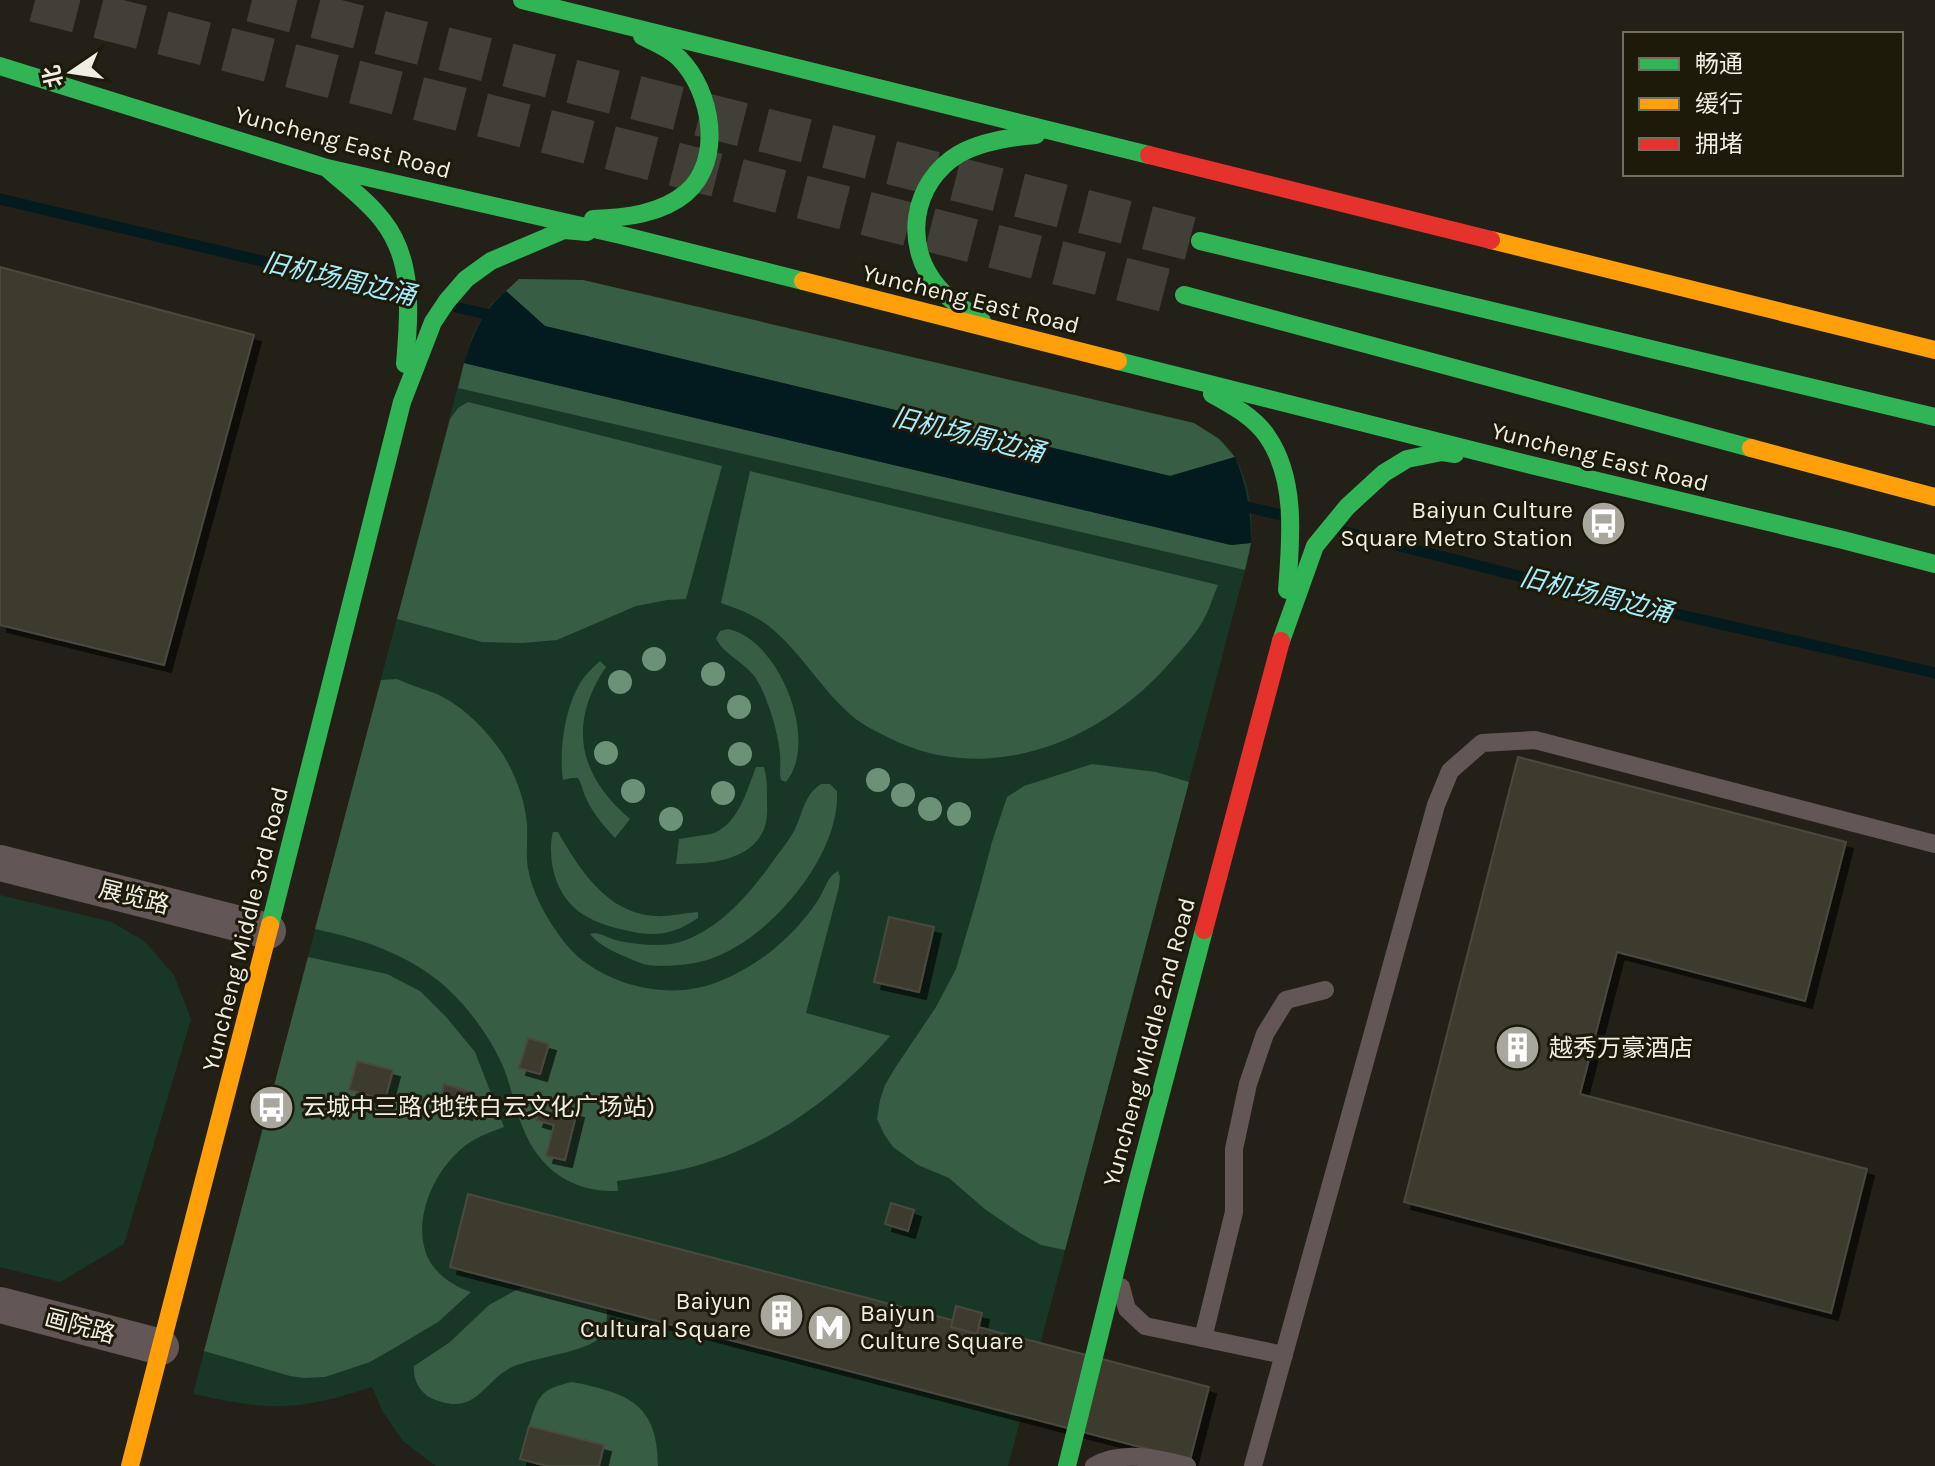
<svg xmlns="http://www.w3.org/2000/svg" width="1935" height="1466" font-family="Karla,'Noto Sans SC',sans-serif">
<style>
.green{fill:#193726}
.forest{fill:#375d45}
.water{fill:#031a1f}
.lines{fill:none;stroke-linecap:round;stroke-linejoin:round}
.stream{stroke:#031a1f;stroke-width:11}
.building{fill:#3e3b2e;stroke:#4a4841;stroke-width:2;filter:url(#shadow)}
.secondary-tunnel{stroke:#423f37;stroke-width:44;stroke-dasharray:44 22;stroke-linecap:butt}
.lane{stroke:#635656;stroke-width:18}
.street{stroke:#635656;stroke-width:36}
.fast{stroke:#30b455;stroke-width:18}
.slow{stroke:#ff9f0a;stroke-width:18}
.jam{stroke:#e5322d;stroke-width:18}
.tree{fill:#6b9176}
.labels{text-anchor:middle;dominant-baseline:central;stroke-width:6;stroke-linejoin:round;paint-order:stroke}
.street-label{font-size:24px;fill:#f0eee4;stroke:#1d1a0a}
.poi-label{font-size:24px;fill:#f0eee4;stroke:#1d1a0a;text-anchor:start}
.water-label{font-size:26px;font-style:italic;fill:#a5ecff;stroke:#1d1a0a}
</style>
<defs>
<filter id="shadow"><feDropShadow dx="7" dy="7" stdDeviation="0" flood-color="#0009"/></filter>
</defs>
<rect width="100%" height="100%" fill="#232018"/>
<g class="green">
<path d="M519,279l64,1 611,143c8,6 19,10 27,17 26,24 33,67 30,101 -1,15 -6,30 -10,44l-233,881h-572l-33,-25 -20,-29 -11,-25c-31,10 -65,20 -98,19 -28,0 -55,-7 -81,-12l271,-1031 9,-29 18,-30z"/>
<path d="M0,895l112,27 32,19 30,34 17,44 -67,225 -64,38 -60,-15z"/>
</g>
<g class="forest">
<path d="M519,279l64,1 611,143 25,16 16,18 -65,19 -625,-150 -39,-35z"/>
<path d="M464,363l767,182 20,-2 -6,27 -787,-182z"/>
<path d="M468,402l254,64 -36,133 -19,1 -31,6 -79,34 -34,3 -41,-1 -85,-23 53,-200 8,-11z"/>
<path d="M750,471l468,114c-4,9 -7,19 -11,28 -9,20 -26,37 -40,53 -66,74 -172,118 -267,77 -15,-7 -30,-14 -43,-23 -34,-27 -54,-66 -87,-93 -15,-12 -32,-18 -49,-24z"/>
<path d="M728,629c51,10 92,112 58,153l-5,-2c-2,-9 0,-16 -1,-25 -1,-21 -13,-60 -25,-78 -11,-15 -33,-24 -39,-39l4,-7z"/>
<path d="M600,661l6,6c-39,57 -27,109 24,152l-15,19c-11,-12 -22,-24 -29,-40 -3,-6 -4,-13 -8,-20h-7l-8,2c-4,-28 1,-69 16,-95 5,-9 13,-17 21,-24z"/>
<path d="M397,679c13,6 27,10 40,15 26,12 52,38 67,62 12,20 21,45 23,68 1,16 -2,34 2,49 5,27 31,70 53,87 36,28 90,39 133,23 41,-15 79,-46 103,-83 7,-10 9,-24 20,-29l2,6 -1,10 -33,126 84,23c-53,62 -126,114 -206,133 -22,5 -45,9 -67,12l1,10c-44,2 -79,-21 -95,-63 -9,-21 -12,-44 -21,-64 -11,-24 -27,-47 -45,-66 -37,-40 -90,-58 -142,-69l66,-249z"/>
<path d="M1092,764l64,8 33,10 -124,468 -24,-5 -21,-12 -34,-23 -37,-32 -31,-13 -25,-18 -9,-13 -7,-15 3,-19 5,-15 10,-17 41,-61 20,-38 23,-78 13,-49 15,-45 17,-11z"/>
<path d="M756,767h8c3,11 3,20 3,31 0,10 1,21 -3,31 -13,33 -58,35 -88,35l3,-25c10,-2 21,-3 32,-5 27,-8 36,-44 45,-67z"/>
<path d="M821,784h9l7,7c4,64 -68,149 -127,168 -16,6 -51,9 -67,5 -6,-2 -12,-5 -17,-7 -14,-6 -27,-12 -36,-23 10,-3 18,5 29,7 21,4 47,7 67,-1 39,-15 67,-51 90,-83 6,-8 13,-17 18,-26 9,-17 9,-35 27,-47z"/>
<path d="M553,832h5c21,37 49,81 96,84 15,1 29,-3 44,-4v6c-28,19 -47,19 -78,11 -38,-9 -61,-26 -68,-65 -1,-11 -2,-21 1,-32z"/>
<path d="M308,957l79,17 33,17 27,27 28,34 29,75c-16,6 -31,11 -44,23 -25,22 -44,63 -36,96 5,24 26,39 47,46l-33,30 -42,25 -26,15 -45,15 -21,1 -14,-2 -86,-25z"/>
<path d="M543,1283l64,19c0,11 1,28 -8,36 -15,15 -67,19 -89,30 -26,14 -33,44 -68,34 -6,-2 -13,-4 -17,-8 -8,-7 -12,-17 -11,-28l36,-24 39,-37 29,-16z"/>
<path d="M572,1382c55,11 86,21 86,84h-59l5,-21 -75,-19c9,-31 12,-37 43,-44z"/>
</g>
<path class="water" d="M506,291l39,35 625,150 65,-19c12,29 16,55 16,86l-20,2 -767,-182c10,-30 18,-51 42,-72z"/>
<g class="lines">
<g class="stream">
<path d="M0,199l397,94"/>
<path d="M456,307l42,10"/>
<path d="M1236,504l45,11"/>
<path d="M1341,531l253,64 341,78"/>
</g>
</g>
<g class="building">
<path d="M0,267l254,68 -90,330 -164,-40z"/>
<path d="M1518,757l328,85 -41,159 -188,-49 -37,142 287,75 -36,144 -427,-111z"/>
<path d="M889,917l45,10 -15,65 -45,-10z"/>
<path d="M528,1038l21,6 -9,30 -21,-6z"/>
<path d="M357,1061l36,9 -8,30 -36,-10z"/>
<path d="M444,1084l27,8 -6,21 -26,-8z"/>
<path d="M557,1106l20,5 -12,49 -19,-4 8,-31 -18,-5 3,-11 16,4z"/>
<path d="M468,1194l741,193 -19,73 -740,-193z"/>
<path d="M891,1203l23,7 -6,21 -23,-7z"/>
<path d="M956,1306l26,7 -5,21 -26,-7z"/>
<path d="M529,1426l75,19 -5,21h-52l-27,-7z"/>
</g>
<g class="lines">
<g class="secondary-tunnel">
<path d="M35,0l1149,295"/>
<path d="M252,0l948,241"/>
</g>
<g class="lane">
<path d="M1121,1287l6,22 18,17 139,29"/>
<path d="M1203,1338l31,-126v-63l14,-65 17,-50 21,-34 39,-10"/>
<path d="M1094,1466c28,-16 63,-8 93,0"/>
<path d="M1253,1466l183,-661 14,-34 32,-28 53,-3 400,104"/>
</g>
<g class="street">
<path d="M0,863l268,68"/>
<path d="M0,1305l161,42"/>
</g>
<g class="fast">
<path d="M522,0l627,155"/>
<path d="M0,66l327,102 298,68 178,45"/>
<path d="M329,170c18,16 39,31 54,51 32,41 26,94 22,143"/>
<path d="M593,219c32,-1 68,-5 93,-26 38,-33 26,-102 -7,-135 -10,-10 -24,-15 -37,-22"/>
<path d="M1200,241l735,176"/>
<path d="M1184,295l567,153"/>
<path d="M982,321c-15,-10 -32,-20 -44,-34 -36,-41 -26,-105 21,-133 23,-13 51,-17 77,-19"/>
<path d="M1118,361l413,104 312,75 92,24"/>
<path d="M1212,394c20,11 42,23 55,42 30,43 24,104 20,154"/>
<path d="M1281,641l34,-95 32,-39 37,-34 23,-14 35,-7 13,2"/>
<path d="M270,925l132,-523 31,-80 14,-21 19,-22 25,-18 73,-31 23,2"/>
<path d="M1067,1466l68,-275 69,-261"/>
</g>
<g class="slow">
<path d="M1491,240l444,110"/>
<path d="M803,281l315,80"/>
<path d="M1751,448l184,49"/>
<path d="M130,1466l140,-541"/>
</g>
<g class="jam">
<path d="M1149,155l342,85"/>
<path d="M1204,930l77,-289"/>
</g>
</g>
<g class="tree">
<circle cx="654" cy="659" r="12"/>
<circle cx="713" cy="674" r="12"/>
<circle cx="620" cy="682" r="12"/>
<circle cx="739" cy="707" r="12"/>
<circle cx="606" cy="753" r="12"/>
<circle cx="740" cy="754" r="12"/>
<circle cx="878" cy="780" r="12"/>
<circle cx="633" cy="791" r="12"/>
<circle cx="723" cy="793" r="12"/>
<circle cx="903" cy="795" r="12"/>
<circle cx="930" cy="809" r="12"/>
<circle cx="959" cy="814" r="12"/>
<circle cx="671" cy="819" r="12"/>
</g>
<defs>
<symbol id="bus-disc" viewBox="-11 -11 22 22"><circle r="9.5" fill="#a8a69d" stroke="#1d1a0a"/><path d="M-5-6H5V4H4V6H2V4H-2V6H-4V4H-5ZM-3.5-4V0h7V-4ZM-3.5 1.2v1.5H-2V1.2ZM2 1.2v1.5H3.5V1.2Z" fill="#fff"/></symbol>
<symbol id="building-disc" viewBox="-11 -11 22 22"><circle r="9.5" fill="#a8a69d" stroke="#1d1a0a"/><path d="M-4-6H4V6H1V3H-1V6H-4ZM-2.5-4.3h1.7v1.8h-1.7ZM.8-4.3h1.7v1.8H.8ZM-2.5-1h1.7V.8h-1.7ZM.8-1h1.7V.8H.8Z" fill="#fff"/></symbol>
<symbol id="metro-disc" viewBox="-11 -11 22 22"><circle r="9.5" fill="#a8a69d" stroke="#1d1a0a"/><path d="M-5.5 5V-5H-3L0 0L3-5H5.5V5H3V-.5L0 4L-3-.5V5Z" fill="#fff"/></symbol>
</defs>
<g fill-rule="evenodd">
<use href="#bus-disc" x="1578" y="498" width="51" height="51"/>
<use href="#building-disc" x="1492" y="1022" width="51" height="51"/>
<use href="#bus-disc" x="246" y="1082" width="51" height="51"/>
<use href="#building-disc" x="756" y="1290" width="51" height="51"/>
<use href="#metro-disc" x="804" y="1302" width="51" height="51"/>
</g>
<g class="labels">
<g class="street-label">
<text transform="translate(343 142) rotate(15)">Yuncheng East Road</text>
<text transform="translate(971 299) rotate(14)">Yuncheng East Road</text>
<text transform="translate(1600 457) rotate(14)">Yuncheng East Road</text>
<text transform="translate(134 897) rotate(14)">展览路</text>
<text transform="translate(245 929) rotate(-76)">Yuncheng Middle 3rd Road</text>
<text transform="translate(1149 1042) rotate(-75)">Yuncheng Middle 2nd Road</text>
<text transform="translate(80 1326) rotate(15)">画院路</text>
</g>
<g class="poi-label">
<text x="1573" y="510" text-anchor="end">Baiyun Culture<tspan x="1573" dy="28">Square Metro Station</tspan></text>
<text x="1549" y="1048">越秀万豪酒店</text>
<text x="302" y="1107">云城中三路(地铁白云文化广场站)</text>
<text x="751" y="1301" text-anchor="end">Baiyun<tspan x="751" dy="28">Cultural Square</tspan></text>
<text x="860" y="1313">Baiyun<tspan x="860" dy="28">Culture Square</tspan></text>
</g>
<g class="water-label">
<text transform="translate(339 279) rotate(13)">旧机场周边涌</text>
<text transform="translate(968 435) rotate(14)">旧机场周边涌</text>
<text transform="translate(1596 595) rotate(14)">旧机场周边涌</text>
</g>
</g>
<rect x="1623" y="32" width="280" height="144" fill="#1d1a0a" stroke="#716f61" stroke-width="2"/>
<rect x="1639" y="58" width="40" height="12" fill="#30b455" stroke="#716f61" stroke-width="2"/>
<text x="1695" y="72" font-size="24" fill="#f0eee4">畅通</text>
<rect x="1639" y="98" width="40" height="12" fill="#ff9f0a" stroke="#716f61" stroke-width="2"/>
<text x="1695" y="112" font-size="24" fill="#f0eee4">缓行</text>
<rect x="1639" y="138" width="40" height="12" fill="#e5322d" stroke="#716f61" stroke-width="2"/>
<text x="1695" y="152" font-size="24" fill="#f0eee4">拥堵</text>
<g transform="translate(72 72) rotate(257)" stroke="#1d1a0a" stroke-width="6" paint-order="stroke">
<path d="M0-6L14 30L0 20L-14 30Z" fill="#f0eee4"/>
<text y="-12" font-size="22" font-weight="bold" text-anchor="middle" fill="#f0eee4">北</text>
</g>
</svg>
